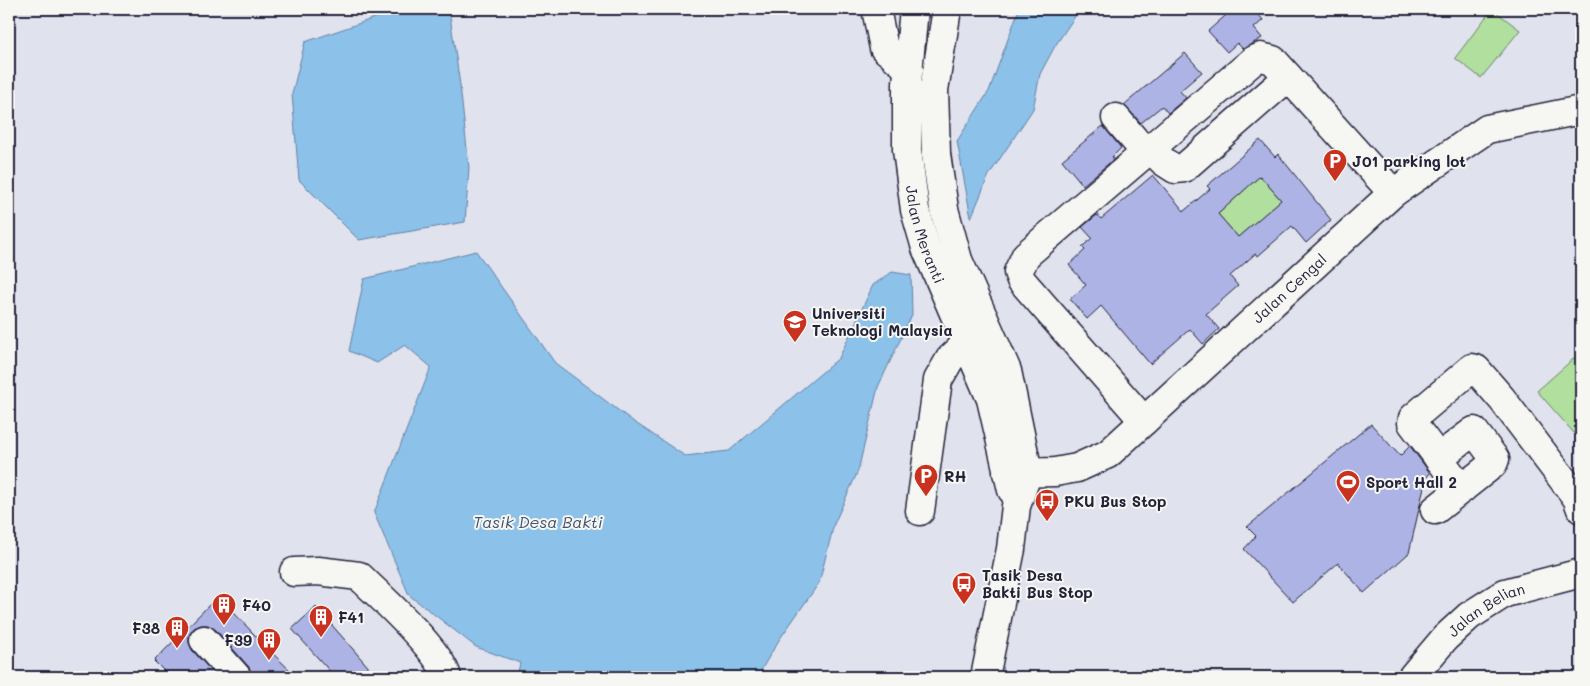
<svg xmlns="http://www.w3.org/2000/svg" width="1590" height="686" font-family="Mali,sans-serif">
<style>
.green{fill:#b1df9e;stroke:#6a806c}
.water{fill:#8cc1e9;stroke:#6281a3}
.building{fill:#adb4e5;stroke:#22223b;fill-rule:evenodd}
.lines{fill:none;stroke-linecap:round;stroke-linejoin:round}
.minor-casing{stroke:#22223b;stroke-width:31}
.minor{stroke:#f6f6f2;stroke-width:28}
.labels{text-anchor:middle;dominant-baseline:central;stroke-width:4;stroke-linejoin:round;paint-order:stroke}
.poi-label{font-size:15px;font-weight:bold;fill:#22223b;stroke:#f6f6f2;text-anchor:start}
.street-label{font-size:15px;fill:#22223b;stroke:#f6f6f2}
.water-label{font-size:16px;font-style:italic;fill:#42526f;stroke:#f6f6f2}
</style>
<rect width="100%" height="100%" fill="#e0e2ee"/>
<filter id="ink" filterUnits="userSpaceOnUse"><feTurbulence type="fractalNoise" baseFrequency=".02" numOctaves="2"/><feDisplacementMap in="SourceGraphic" scale="10" xChannelSelector="R" yChannelSelector="G"/><feConvolveMatrix kernelMatrix="1 2 1 2 8 2 1 2 1" color-interpolation-filters="sRGB"/></filter>
<g filter="url(#ink)">
<g class="green">
<path d="M1492,9l28,21 -39,48 -26,-20z"/>
<path d="M1260,176l21,24 -43,37 -20,-23z"/>
<path d="M1581,352v89l-44,-50z"/>
</g>
<g class="water">
<path d="M401,9h48l11,76 9,83 -4,54 -106,18 -60,-60 -7,-86 13,-52z"/>
<path d="M1019,9h61l-25,37 -15,28 -7,35 -44,66 -18,43 -14,-77 32,-50z"/>
<path d="M476,251l79,112 79,59 51,34 44,-5 110,-93 34,-73 19,-13 19,3 1,40 -34,72 -20,84 -24,53 -15,59 -40,57 -22,37h-240l3,-14 -44,-16 -67,-52 -35,-82 57,-146 -26,-22 -28,18 -28,-12 15,-72z"/>
</g>
<g class="building">
<path d="M1233,9h21l9,11 -9,8 8,10 -19,11 -6,-6 -10,9 -19,-21z"/>
<path d="M1185,53l17,19 -22,19 6,7 -18,15 -6,-7 -21,17 -17,-18z"/>
<path d="M1103,126l18,22 -9,9 2,2 -31,26 -21,-25z"/>
<path d="M1260,140l15,17 3,-3 53,66 -25,23 -14,-17 -34,30 -3,-2 -25,22 8,10 -32,28 13,15 -16,15 -13,-15 -40,35 -49,-58 -14,13 -17,-20 16,-14 -17,-20 16,-15 -3,-3 10,-9 -10,-11 15,-12 4,4 52,-44 31,36 26,-22 -3,-3zM1260,176l21,24 -43,37 -20,-23z"/>
<path d="M1371,424l29,32 10,-10 20,27 -4,5 -17,75 -45,40 -26,-30 -45,39 -49,-53 12,-13 -9,-9z"/>
<path d="M218,596l51,54 28,27h-45l-3,-10 -33,-37 -8,-5h-7l-7,3 -5,7v8l3,7 22,24 -3,3h-41l-16,-16z"/>
<path d="M316,607l35,40 26,30h-42l-43,-48z"/>
</g>
<g class="lines">
<defs>
<g id="minor">
<path d="M876,9l8,39 25,21"/>
<path id="s1" d="M914,9l-7,74v67l8,60 11,38 65,151 21,91"/>
<path d="M947,9l-13,81 2,64 8,55 14,51 49,111 21,101 -12,34 -5,43 -26,128"/>
<path d="M1116,118l30,35"/>
<path d="M1151,149l13,13 11,7 9,-1 104,-91"/>
<path d="M1144,421l-123,-141 -3,-8 8,-17 228,-195 7,-3 12,3 120,133"/>
<path id="s2" d="M1007,473l48,-1 22,-4 31,-14 285,-261 94,-64 94,-19"/>
<path d="M1462,489l-50,-66 1,-5 59,-50 4,1 26,30 75,99 4,11"/>
<path d="M1435,510l58,-46 2,-5 -21,-28 -36,27"/>
<path d="M920,511l18,-131 12,-21 17,-16"/>
<path d="M294,572l24,-1 41,5c22,21 81,74 88,101"/>
<path d="M204,640l33,37"/>
<path id="s3" d="M1412,677l33,-39 24,-22 36,-23 76,-20"/>
</g>
</defs>
<use href="#minor" class="minor-casing"/>
<use href="#minor" class="minor"/>
</g>
</g>
<defs>
<symbol id="parking-pin" viewBox="-11 -11 22 30"><path d="M0 17L-7.5 6A9.5 9.5 0 1 1 7.5 6Z" fill="#c8321e" stroke="#f6f6f2"/><path d="M-3.5-5.5H1a3.5 3.5 0 0 1 0 7H-1V5.5H-3.5ZM-1-3.4V-.6H.8a1.4 1.4 0 0 0 0-2.8Z" fill="#fff"/></symbol>
<symbol id="university-pin" viewBox="-11 -11 22 30"><path d="M0 17L-7.5 6A9.5 9.5 0 1 1 7.5 6Z" fill="#c8321e" stroke="#f6f6f2"/><path d="M0-5L7-2L0 1L-7-2ZM-4 1L0 2.5L4 1V4Q0 6-4 4Z" fill="#fff"/></symbol>
<symbol id="stadium-pin" viewBox="-11 -11 22 30"><path d="M0 17L-7.5 6A9.5 9.5 0 1 1 7.5 6Z" fill="#c8321e" stroke="#f6f6f2"/><path d="M0-5a6.5 5 0 1 0 0 10a6.5 5 0 1 0 0-10ZM-3.5-1.8h7v3.6h-7Z" fill="#fff"/></symbol>
<symbol id="bus-pin" viewBox="-11 -11 22 30"><path d="M0 17L-7.5 6A9.5 9.5 0 1 1 7.5 6Z" fill="#c8321e" stroke="#f6f6f2"/><path d="M-5-6H5V4H4V6H2V4H-2V6H-4V4H-5ZM-3.5-4V0h7V-4ZM-3.5 1.2v1.5H-2V1.2ZM2 1.2v1.5H3.5V1.2Z" fill="#fff"/></symbol>
<symbol id="building-pin" viewBox="-11 -11 22 30"><path d="M0 17L-7.5 6A9.5 9.5 0 1 1 7.5 6Z" fill="#c8321e" stroke="#f6f6f2"/><path d="M-4-6H4V6H1V3H-1V6H-4ZM-2.5-4.3h1.7v1.8h-1.7ZM.8-4.3h1.7v1.8H.8ZM-2.5-1h1.7V.8h-1.7ZM.8-1h1.7V.8H.8Z" fill="#fff"/></symbol>
</defs>
<g fill-rule="evenodd">
<use href="#parking-pin" x="1321" y="147" width="28" height="38"/>
<use href="#university-pin" x="781" y="308" width="28" height="38"/>
<use href="#parking-pin" x="912" y="462" width="28" height="38"/>
<use href="#stadium-pin" x="1334" y="468" width="28" height="38"/>
<use href="#bus-pin" x="1033" y="487" width="28" height="38"/>
<use href="#bus-pin" x="950" y="570" width="28" height="38"/>
<use href="#building-pin" x="210" y="591" width="28" height="38"/>
<use href="#building-pin" x="307" y="603" width="28" height="38"/>
<use href="#building-pin" x="163" y="614" width="28" height="38"/>
<use href="#building-pin" x="255" y="626" width="28" height="38"/>
</g>
<g class="labels">
<g class="poi-label">
<text x="1352" y="161">J01 parking lot</text>
<text x="812" y="313">Universiti<tspan x="812" dy="17">Teknologi Malaysia</tspan></text>
<text x="944" y="476">RH</text>
<text x="1366" y="482">Sport Hall 2</text>
<text x="1064" y="501">PKU Bus Stop</text>
<text x="982" y="575">Tasik Desa<tspan x="982" dy="17">Bakti Bus Stop</tspan></text>
<text x="242" y="605">F40</text>
<text x="338" y="617">F41</text>
<text x="160" y="628" text-anchor="end">F38</text>
<text x="252" y="640" text-anchor="end">F39</text>
</g>
<g class="street-label">
<text stroke="none"><textPath href="#s1" startOffset="228">Jalan Meranti</textPath></text>
<text stroke="none"><textPath href="#s2" startOffset="350">Jalan Cengal</textPath></text>
<text stroke="none"><textPath href="#s3" startOffset="102">Jalan Belian</textPath></text>
</g>
<g class="water-label">
<text x="538" y="521">Tasik Desa Bakti</text>
</g>
</g>
<rect width="1590" height="686" fill="none" stroke="#f6f6f2" stroke-width="30"/>
<rect x="15" y="15" width="1560" height="656" fill="none" stroke="#22223b" stroke-width="2" filter="url(#ink)"/>
</svg>
